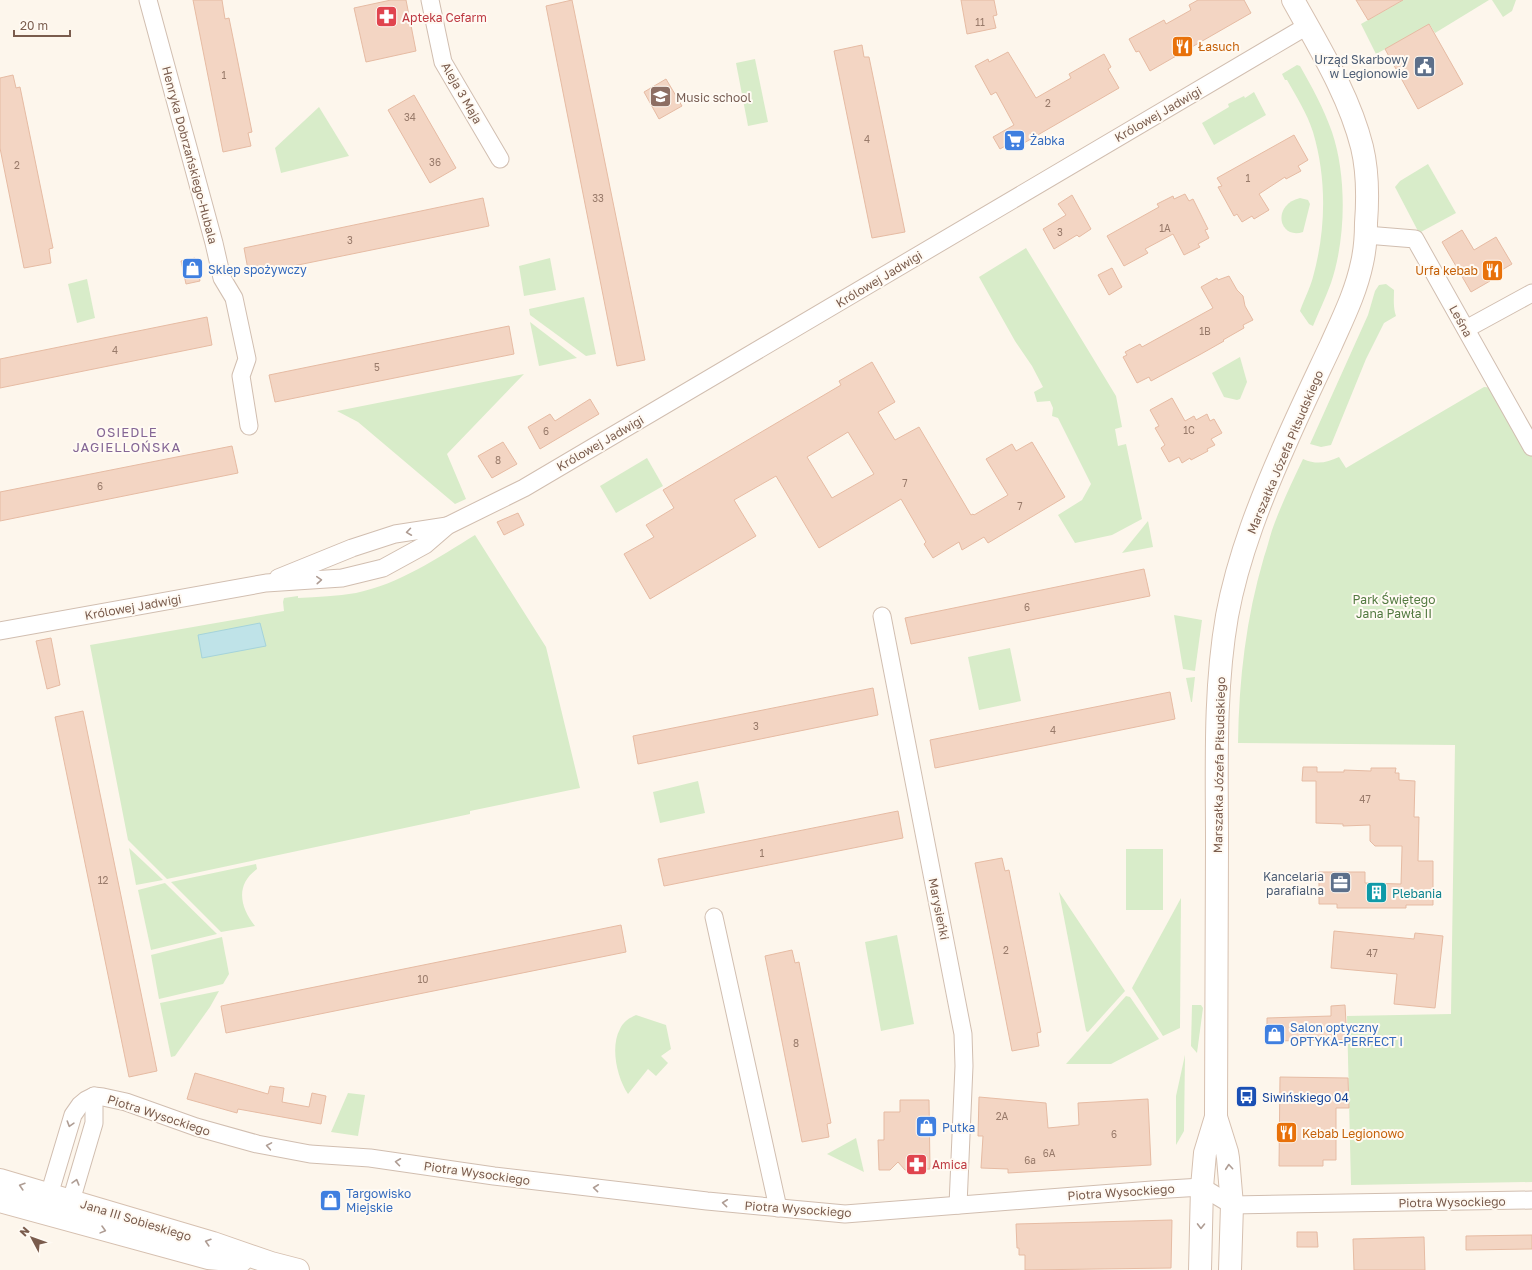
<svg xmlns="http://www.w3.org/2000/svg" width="1532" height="1270" font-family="'Golos Text',sans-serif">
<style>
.green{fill:#d8ecc9}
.water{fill:#bfe3e8;stroke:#a5d3da}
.building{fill:#f3d5c3;stroke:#e6bba3;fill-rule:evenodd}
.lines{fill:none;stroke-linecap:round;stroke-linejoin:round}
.street-casing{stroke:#d1beb0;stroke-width:19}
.secondary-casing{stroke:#d6c0b0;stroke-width:24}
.street{stroke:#fff;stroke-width:17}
.secondary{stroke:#fff;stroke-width:22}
.oneway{stroke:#af9d94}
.labels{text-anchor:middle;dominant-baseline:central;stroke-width:4;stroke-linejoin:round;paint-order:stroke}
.number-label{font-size:10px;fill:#987a6a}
.health-label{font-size:12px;fill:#be3a42;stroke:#fffaf3;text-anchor:start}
.food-label{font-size:12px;fill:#c56008;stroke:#fffaf3;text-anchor:start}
.service-label{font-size:12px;fill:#4e5e75;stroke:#fffaf3;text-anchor:end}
.street-label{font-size:12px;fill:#7a5c4d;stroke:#fffaf3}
.education-label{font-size:12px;fill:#785e54;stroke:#fffaf3;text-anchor:start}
.shop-label{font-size:12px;fill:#366cbe;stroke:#fffaf3;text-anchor:start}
.park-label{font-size:12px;fill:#537a41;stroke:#fffaf3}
.culture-label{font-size:12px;fill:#0d838f;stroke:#fffaf3;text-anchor:start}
.transit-label{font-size:12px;fill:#164399;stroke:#fffaf3;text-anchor:start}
.neighbourhood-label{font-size:13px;letter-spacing:1px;fill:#846695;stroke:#fffaf3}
</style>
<rect width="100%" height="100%" fill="#fdf6ec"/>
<g class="green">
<path d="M1403,0h86l-54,33 -5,-8 -54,29 -15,-30z"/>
<path d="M1492,0h24l-4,11 -9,6z"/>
<path d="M755,59l13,63 -20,4 -12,-63z"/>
<path d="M1297,65l3,1c12,21 24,43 32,66 15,44 14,107 -1,151 -5,14 -12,28 -18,43l-4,-2 -9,-13c4,-11 10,-23 13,-34 13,-47 14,-98 0,-145 -6,-19 -17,-36 -26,-52h-2l-3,-6z"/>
<path d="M1254,92l12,23 -52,30 -12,-22 27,-16 -1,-3 16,-8 1,2z"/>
<path d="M319,107l30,49 -68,17 -6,-25z"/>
<path d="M1428,164l28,49 -37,20 -24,-46 5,-6z"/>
<path d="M1300,198l8,2 2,4 -7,28c-24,8 -32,-27 -3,-34z"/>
<path d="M1026,248l90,148 6,31 -7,2 3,17 8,-2 16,75 -30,16 -37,8 -17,-28 24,-15 9,-16 -33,-66 -6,-2 1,-8 -3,-7 -13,1 -3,-10 9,-5 -11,-21 -17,-25 -36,-64z"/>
<path d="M550,258l6,32 -32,6 -5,-30z"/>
<path d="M87,279l8,39 -18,5 -9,-39z"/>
<path d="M1386,284l8,6c0,9 -1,17 2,26l-12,7 -18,36 -35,86 -10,2 -11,-3 58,-129 7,-24 4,-6z"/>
<path d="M584,297l12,57 -10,2 -56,-41 -1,-6z"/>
<path d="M530,322l47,36 -38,8z"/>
<path d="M1240,357l7,25 -7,17 -3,1 -13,-3 -12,-24z"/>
<path d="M524,374l-77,80 19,45 -11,5 -97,-82 -21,-11z"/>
<path d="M1484,387l10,1 38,68v726l-181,3 -4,-169 104,-2 4,-269 -217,-2c1,-64 8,-125 26,-186 4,-11 6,-23 11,-35 8,-21 18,-42 28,-63 14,6 23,4 36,-2l7,11z"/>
<path d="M647,458l16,28 -47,27 -16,-27z"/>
<path d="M1148,521l5,26 -31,6z"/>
<path d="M475,535l71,112 34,141 -110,23v3l-303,65 -39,-39 -38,-195 194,-34 -1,-9 1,-4 14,-2v2c20,-1 39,-2 58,-5 43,-9 82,-35 119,-58z"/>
<path d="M1174,615l28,5 -7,51 -12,-2z"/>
<path d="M1010,648l11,53 -42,9 -11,-53z"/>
<path d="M1195,677l-3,25h-1l-5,-24z"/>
<path d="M698,781l7,32 -45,10 -7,-31z"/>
<path d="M129,848l34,32 -27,5z"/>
<rect x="1126" y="849" width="37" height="61"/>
<path d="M256,864l1,5c-22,16 -17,38 -2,57l-34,6 -50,-50z"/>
<path d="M165,883l52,51 -66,16 -13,-60z"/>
<path d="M1059,892l66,99 -37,41 -2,-1z"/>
<path d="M1181,898l-1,130 -17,8 -31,-48z"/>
<path d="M897,935l17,89 -33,7 -16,-89z"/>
<path d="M222,937l7,37 -6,10 -64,15 -8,-44z"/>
<path d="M219,991l-9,16 -35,49 -4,1 -11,-54z"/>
<path d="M1126,996l4,1 29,42 -48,25h-45z"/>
<path d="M1192,1005h9l2,3 -6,45 -6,-7z"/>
<path d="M636,1015l30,10 5,24 -10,7 7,7 -12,13 -8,-7 -20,25c-11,-16 -18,-47 -8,-65 3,-7 9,-11 16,-14z"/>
<path d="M1185,1055l-1,76 -8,14v-49z"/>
<path d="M348,1093l17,2 -7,41 -27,-4z"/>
<path d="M856,1138l8,34 -37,-18z"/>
</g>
<path class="water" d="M260,623l6,23 -64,12 -4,-23z"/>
<g class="building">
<path d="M193,0h29l3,19 4,-1 23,114 -4,1 3,13 -28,6z"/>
<path d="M391,0h15l10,51 -50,11 -12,-54z"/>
<path d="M572,0l73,360 -28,6 -71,-360z"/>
<path d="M961,0h33l3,15 -4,1 3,12 -29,6z"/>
<path d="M1198,0h46l7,13 -101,58 -11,-20 -3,1 -7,-13 35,-19 2,4 25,-14 -2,-5z"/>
<path d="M1356,0h47l-35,20z"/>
<path d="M1429,24l34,60 -45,25 -33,-60z"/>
<path d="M862,45l2,12h5l36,175 -33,6 -38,-187z"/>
<path d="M1008,52l28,46 35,-20 -2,-4 35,-20 7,13 -3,2 11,19 -102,59 -3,-6 -14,8 -7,-12 21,-12 -18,-33 -5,3 -16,-29 13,-7 1,3z"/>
<path d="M13,75l3,13 4,-1 33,161 -4,1 2,14 -27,5 -24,-120v-70z"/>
<path d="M666,79l16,27 -23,13 -15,-27z"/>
<path d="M414,95l42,73 -26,15 -42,-73z"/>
<path d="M1294,135l14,25 -10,6 3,5 -15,8 -1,-2 -26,17 10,16 -15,9 -2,-3 -10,6 -5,-8 -3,2 -16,-29 4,-1 -5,-8z"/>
<path d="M1185,194l4,7 4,-2 15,30 -3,1 4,8 -11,6 2,3 -16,8 -11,-21 -28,15 3,4 -24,13 -17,-30 52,-29 -2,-3 16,-8 1,3z"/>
<path d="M1072,195l19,34 -12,8 -2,-2 -23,14 -11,-20 23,-14 -8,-11z"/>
<path d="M483,198l6,28 -240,49 -5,-27z"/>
<path d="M1462,230l12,20 22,-13 16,27 -24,14 2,3 -19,11 -29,-50z"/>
<path d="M195,258l5,23 -14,3 -5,-23z"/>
<path d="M1112,268l10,19 -13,8 -11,-20z"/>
<path d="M1229,276l8,14 6,6 2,10 8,14 -10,5 1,3 -21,12 1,1 -23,13 -50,27 -2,-4 -12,6 -14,-26 4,-2 -2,-3 15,-8 2,3 71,-39 -12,-21 16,-9 1,2z"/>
<path d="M207,317l5,28 -212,43v-29z"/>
<path d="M509,326l5,28 -239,48 -6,-27z"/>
<path d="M872,362l23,40 -17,10 17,28 24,-13 52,88 2,-1 1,1 34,-20 -22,-36 26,-15 4,7 16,-9 33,55 -77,46 -4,-6 -22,13 -3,-8 -26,16 -9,-14 2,-2 -25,-43 -82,49 -43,-72 -42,24 22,36 -106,63 -26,-45 30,-17 -8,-12 28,-17 -11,-18 178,-105 -2,-4zM848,432l26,42 -42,24 -25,-41z"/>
<path d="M1172,398l13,23 9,-5 2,4 11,-6 3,7 4,-2 8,14 -11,6 4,6 -8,4 1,2 -17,9 -1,-2 -8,5 -3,-6 -10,5 -8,-14 4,-3 -10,-17 4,-2 -9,-16z"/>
<path d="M590,399l9,15 -59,35 -12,-22 22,-13 5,7z"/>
<path d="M503,442l14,22 -25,14 -14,-22z"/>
<path d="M232,446l6,27 -238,48v-29z"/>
<path d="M518,513l6,12 -20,10 -7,-13z"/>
<path d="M1144,569l6,27 -239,48 -6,-26z"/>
<path d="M51,638l9,47 -13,4 -11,-48z"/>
<path d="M873,688l5,27 -240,49 -5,-28z"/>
<path d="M1170,692l5,27 -240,49 -5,-28z"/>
<path d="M83,711l74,360 -28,6 -74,-360z"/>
<path d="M1303,767h14v5h27v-2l27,1v-3h25l-1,5h4v7l16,1 -1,36h5l-1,44h15v44h-27v3h-69v-4h-18v-32h46v11l36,1 1,-35v-3h-27l-5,-5v-16l-27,1v-2l-27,-1v-42h-14z"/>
<path d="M898,811l5,27 -239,48 -6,-27z"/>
<path d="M1002,858l3,13 4,-1 32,162 -4,1 2,13 -27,5 -37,-188z"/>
<path d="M621,925l5,27 -400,81 -5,-27z"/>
<path d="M1334,931l80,8 1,-6 28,3 -8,72 -41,-4 3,-30 -66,-6z"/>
<path d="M792,950l3,13 4,-1 32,161 -4,1 2,13 -27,5 -37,-186z"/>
<path d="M1345,1005l2,35 -80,1v-23l64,-2v-10z"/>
<path d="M195,1073l73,21 2,-8 14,2 -2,14 27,5 3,-14 14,3 -5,28 -83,-15 -1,4 -50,-14z"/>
<path d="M1280,1077l68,1 1,30h-13v52h-13v6h-44z"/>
<path d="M979,1097l67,6 2,25 31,-3 -1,-22 70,-4 3,66 -143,8v-4l-27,-1 2,-32h-5z"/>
<path d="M900,1100h29l1,69 -25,1 -7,-8 -8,8h-11l-1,-30h6v-28h16z"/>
<path d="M1172,1220l-1,48 -146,2v-15h-6v-7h-2l-1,-24z"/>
<path d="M1297,1232h20l1,15h-21z"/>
<path d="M1532,1235v14l-66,1v-14z"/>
<path d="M1424,1237l1,33h-71l-1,-31z"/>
</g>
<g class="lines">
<defs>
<g id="street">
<path d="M148,0l66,243 8,35 12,20 13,61 -6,17 8,50"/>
<path d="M430,0l13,62 57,97"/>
<path d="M1366,235l49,4 117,208"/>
<path d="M1466,329l66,-36"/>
<path d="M278,578l74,-30 43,-14 52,-8"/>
<path d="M882,616l81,418 1,32 -6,139"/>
<path d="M0,631l266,-48 76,-5 41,-10 42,-23 22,-19 77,-38 783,-462"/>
<path d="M714,917l64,291"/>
<path d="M46,1205l27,-90 7,-10 6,-5 8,-4 9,1 23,5 70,25 61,17 53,10 60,4 124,18 213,25 138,13 307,-24 50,-3 30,18 300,-5"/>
<path d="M68,1211l26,-88v-27"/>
</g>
<g id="secondary">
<path d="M1216,1117l11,35 1,6 4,47 -2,65"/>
<path d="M0,1180l213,63 58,20 27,7"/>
<path d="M0,1201l208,57 33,3"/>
<path d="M1200,1270l2,-83 3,-34 11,-36c0,-91 1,-182 1,-274 0,-75 -3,-152 10,-227 11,-60 35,-120 60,-176 14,-32 29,-63 44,-95 12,-27 25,-53 31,-82 3,-13 4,-27 4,-40 2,-26 2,-51 -4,-76 -13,-52 -43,-100 -69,-147"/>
</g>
</defs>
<use href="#street" class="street-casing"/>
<use href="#secondary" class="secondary-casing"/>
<use href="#street" class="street"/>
<use href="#secondary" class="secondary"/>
</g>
<defs><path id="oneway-chevron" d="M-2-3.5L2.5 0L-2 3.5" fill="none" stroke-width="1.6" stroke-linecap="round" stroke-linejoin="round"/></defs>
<g class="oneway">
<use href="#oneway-chevron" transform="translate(409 532) rotate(172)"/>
<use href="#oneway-chevron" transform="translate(319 580) rotate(-4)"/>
<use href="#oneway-chevron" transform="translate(70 1124) rotate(107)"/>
<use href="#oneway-chevron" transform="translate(269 1146) rotate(-170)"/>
<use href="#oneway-chevron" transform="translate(398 1162) rotate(-172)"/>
<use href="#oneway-chevron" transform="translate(1229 1167) rotate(-95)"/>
<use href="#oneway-chevron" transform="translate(76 1182) rotate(-74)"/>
<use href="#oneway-chevron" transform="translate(22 1186) rotate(-163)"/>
<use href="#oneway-chevron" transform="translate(596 1188) rotate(-174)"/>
<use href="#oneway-chevron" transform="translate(725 1203) rotate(-174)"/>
<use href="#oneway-chevron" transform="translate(1201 1226) rotate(91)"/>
<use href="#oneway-chevron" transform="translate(103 1230) rotate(15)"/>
<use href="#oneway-chevron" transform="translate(208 1242) rotate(-163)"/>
</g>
<defs>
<symbol id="pharmacy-square" viewBox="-11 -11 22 22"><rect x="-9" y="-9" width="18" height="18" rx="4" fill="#e0444e" stroke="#fffaf3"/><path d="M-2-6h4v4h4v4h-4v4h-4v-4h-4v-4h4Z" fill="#fff"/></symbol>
<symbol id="restaurant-square" viewBox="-11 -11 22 22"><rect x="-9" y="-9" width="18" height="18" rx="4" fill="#e8710a" stroke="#fffaf3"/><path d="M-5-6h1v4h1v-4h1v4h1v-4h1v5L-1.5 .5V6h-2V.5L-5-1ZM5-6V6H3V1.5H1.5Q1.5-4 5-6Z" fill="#fff"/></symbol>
<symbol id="civic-square" viewBox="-11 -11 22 22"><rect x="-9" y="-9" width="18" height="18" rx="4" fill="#5c6f8a" stroke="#fffaf3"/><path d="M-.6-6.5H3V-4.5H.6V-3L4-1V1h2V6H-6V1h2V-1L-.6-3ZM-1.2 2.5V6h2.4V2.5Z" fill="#fff"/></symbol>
<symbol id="school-square" viewBox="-11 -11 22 22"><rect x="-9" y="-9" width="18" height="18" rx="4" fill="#8d6e63" stroke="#fffaf3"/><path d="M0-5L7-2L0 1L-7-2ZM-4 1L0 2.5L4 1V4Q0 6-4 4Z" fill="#fff"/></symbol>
<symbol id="supermarket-square" viewBox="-11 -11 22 22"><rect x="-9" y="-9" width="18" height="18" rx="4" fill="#3f7fe0" stroke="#fffaf3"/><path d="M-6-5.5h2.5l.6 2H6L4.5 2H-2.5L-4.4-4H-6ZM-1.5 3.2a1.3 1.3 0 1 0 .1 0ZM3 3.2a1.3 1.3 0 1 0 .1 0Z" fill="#fff"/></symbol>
<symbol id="shop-square" viewBox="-11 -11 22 22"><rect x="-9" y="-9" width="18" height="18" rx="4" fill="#3f7fe0" stroke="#fffaf3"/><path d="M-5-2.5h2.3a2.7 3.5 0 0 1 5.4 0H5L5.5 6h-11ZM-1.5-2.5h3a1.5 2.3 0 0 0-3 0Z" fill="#fff"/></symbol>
<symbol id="office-square" viewBox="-11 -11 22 22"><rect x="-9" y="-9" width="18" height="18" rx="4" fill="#5c6f8a" stroke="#fffaf3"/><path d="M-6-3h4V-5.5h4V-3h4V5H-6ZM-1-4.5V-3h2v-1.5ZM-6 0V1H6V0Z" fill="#fff"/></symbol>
<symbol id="building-square" viewBox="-11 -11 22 22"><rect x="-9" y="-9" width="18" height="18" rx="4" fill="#0f9aa8" stroke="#fffaf3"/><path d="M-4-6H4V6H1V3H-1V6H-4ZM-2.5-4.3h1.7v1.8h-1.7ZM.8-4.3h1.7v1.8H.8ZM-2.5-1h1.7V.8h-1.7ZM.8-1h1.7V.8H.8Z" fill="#fff"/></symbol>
<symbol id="bus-square" viewBox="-11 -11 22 22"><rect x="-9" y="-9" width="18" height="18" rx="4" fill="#1a4fb4" stroke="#fffaf3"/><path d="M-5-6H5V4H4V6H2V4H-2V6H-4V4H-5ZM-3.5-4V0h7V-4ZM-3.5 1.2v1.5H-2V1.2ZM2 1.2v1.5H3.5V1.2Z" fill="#fff"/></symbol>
</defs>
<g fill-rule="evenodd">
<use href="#pharmacy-square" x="374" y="4" width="25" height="25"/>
<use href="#restaurant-square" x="1170" y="34" width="25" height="25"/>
<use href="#civic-square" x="1412" y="54" width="25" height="25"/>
<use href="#school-square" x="648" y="84" width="25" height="25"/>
<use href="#supermarket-square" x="1002" y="128" width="25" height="25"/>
<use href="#shop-square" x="180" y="256" width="25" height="25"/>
<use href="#restaurant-square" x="1480" y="258" width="25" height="25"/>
<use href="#office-square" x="1328" y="870" width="25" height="25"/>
<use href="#building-square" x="1364" y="880" width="25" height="25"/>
<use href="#shop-square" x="1262" y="1022" width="25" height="25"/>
<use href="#bus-square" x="1234" y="1084" width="25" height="25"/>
<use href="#shop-square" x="914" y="1114" width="25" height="25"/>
<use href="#restaurant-square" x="1274" y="1120" width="25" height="25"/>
<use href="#pharmacy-square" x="904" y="1152" width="25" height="25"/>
<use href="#shop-square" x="318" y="1188" width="25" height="25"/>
</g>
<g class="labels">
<g class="number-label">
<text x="980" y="22">11</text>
<text x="224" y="75">1</text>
<text x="1048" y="103">2</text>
<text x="410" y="117">34</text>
<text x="867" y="139">4</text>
<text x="435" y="162">36</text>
<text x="17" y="165">2</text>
<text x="1248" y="178">1</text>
<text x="598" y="198">33</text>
<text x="1165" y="228">1A</text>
<text x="1060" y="232">3</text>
<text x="350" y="240">3</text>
<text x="1205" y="331">1B</text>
<text x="115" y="350">4</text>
<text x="377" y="367">5</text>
<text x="1189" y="430">1C</text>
<text x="546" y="431">6</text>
<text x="498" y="460">8</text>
<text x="905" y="483">7</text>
<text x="100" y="486">6</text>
<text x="1020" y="506">7</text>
<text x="1027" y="607">6</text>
<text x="756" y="726">3</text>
<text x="1053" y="730">4</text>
<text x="1365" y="799">47</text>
<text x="762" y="853">1</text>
<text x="103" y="880">12</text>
<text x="1006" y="950">2</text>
<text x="1372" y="953">47</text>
<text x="423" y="979">10</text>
<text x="796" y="1043">8</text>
<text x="1002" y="1116">2A</text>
<text x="1114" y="1134">6</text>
<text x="1049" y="1153">6A</text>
<text x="1030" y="1160">6a</text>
</g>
<g class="health-label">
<text x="402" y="17">Apteka Cefarm</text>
<text x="932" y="1164">Amica</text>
</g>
<g class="food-label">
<text x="1198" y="46">Łasuch</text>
<text x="1478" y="270" text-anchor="end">Urfa kebab</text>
<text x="1302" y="1133">Kebab Legionowo</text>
</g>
<g class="service-label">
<text x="1408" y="59">Urząd Skarbowy<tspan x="1408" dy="14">w Legionowie</tspan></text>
<text x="1324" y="876">Kancelaria<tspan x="1324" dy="14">parafialna</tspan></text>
</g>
<g class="street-label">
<text transform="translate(462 93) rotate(60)">Aleja 3 Maja</text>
<text transform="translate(1158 114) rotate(-30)">Królowej Jadwigi</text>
<text transform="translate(190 155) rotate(75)">Henryka Dobrzańskiego-Hubala</text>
<text transform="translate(879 279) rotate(-31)">Królowej Jadwigi</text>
<text transform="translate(1461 321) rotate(61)">Leśna</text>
<text transform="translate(600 443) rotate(-30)">Królowej Jadwigi</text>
<text transform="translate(1285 452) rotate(-67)">Marszałka Józefa Piłsudskiego</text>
<text transform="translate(133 607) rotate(-10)">Królowej Jadwigi</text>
<text transform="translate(1219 765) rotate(-89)">Marszałka Józefa Piłsudskiego</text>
<text transform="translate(939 909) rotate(79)">Marysieńki</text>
<text transform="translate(159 1115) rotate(18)">Piotra Wysockiego</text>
<text transform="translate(477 1173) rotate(8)">Piotra Wysockiego</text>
<text transform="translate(1121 1192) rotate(-4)">Piotra Wysockiego</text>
<text transform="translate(1452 1202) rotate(-1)">Piotra Wysockiego</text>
<text transform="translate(798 1209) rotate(4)">Piotra Wysockiego</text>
<text transform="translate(136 1220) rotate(17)">Jana III Sobieskiego</text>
</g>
<g class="education-label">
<text x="676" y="97">Music school</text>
</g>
<g class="shop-label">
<text x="1030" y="140">Żabka</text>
<text x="208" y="269">Sklep spożywczy</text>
<text x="1290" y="1027">Salon optyczny<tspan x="1290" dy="14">OPTYKA-PERFECT I</tspan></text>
<text x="942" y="1127">Putka</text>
<text x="346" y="1193">Targowisko<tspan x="346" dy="14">Miejskie</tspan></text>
</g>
<g class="park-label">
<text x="1394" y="599">Park Świętego<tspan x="1394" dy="14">Jana Pawła II</tspan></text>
</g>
<g class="culture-label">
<text x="1392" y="893">Plebania</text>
</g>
<g class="transit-label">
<text x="1262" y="1097">Siwińskiego 04</text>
</g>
<g class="neighbourhood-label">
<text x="127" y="432">OSIEDLE<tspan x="127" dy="15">JAGIELLOŃSKA</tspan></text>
</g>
</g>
<g transform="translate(32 1238) rotate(311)" stroke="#fffaf3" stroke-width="3" paint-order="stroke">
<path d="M0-3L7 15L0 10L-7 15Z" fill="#7a5c4d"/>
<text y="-6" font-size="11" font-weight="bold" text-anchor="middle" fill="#7a5c4d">N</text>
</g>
<path d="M14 30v6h56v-6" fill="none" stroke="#7a5c4d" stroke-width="2"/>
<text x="20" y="30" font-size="12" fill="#7a5c4d" stroke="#fffaf3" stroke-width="3" paint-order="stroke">20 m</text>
</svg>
